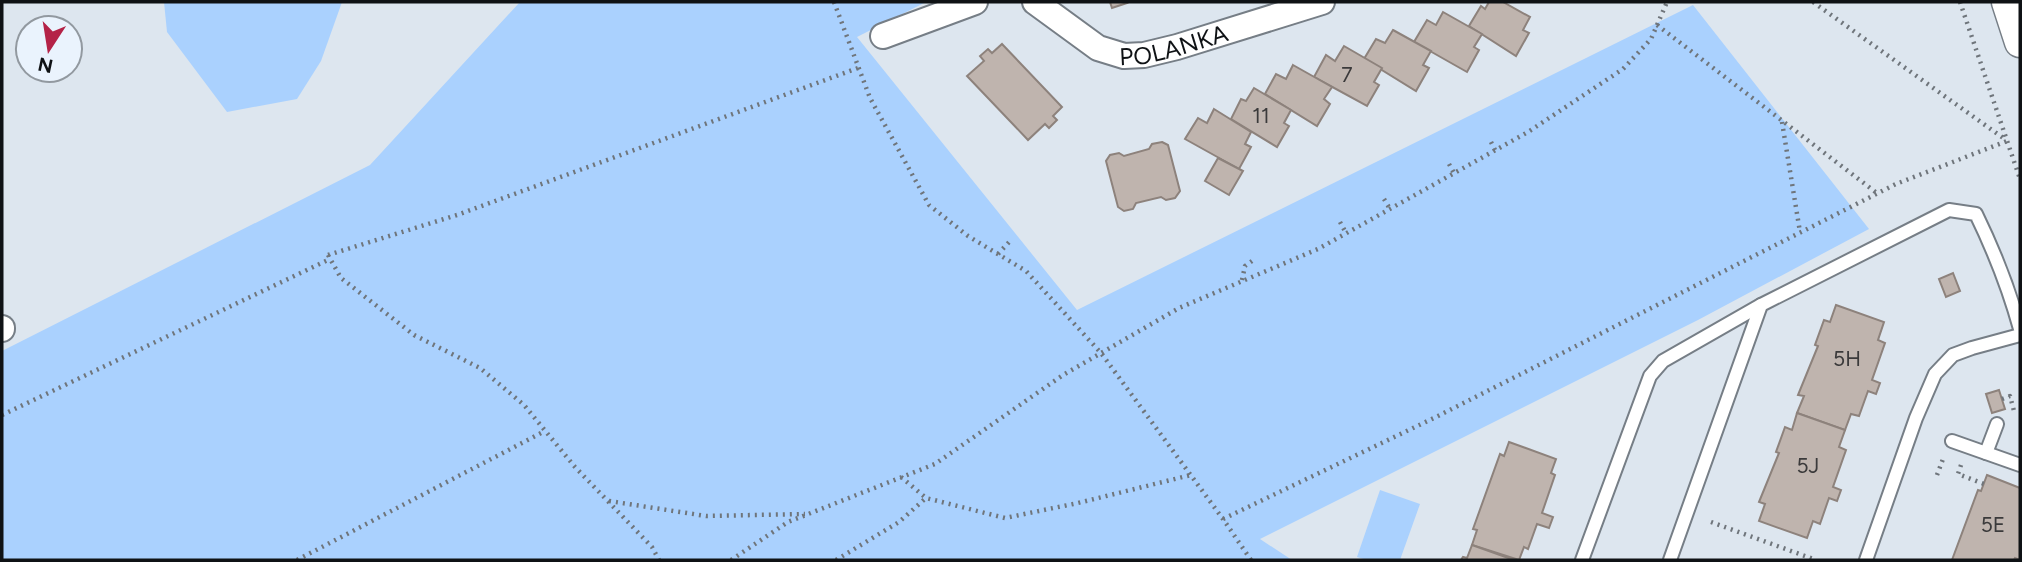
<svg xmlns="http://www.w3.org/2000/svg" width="2022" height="562" font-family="Figtree,sans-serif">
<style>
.green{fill:#aad1fe}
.building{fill:#bfb4ae;stroke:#8d827c;stroke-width:2}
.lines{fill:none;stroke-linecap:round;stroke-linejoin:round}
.service-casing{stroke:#767e86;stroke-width:16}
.minor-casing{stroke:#767e86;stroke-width:28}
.tertiary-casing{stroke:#767e86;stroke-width:33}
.path{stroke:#6f757b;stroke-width:4.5;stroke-dasharray:2 5;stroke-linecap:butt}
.service{stroke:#fff;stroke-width:12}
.minor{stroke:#fff;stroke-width:24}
.tertiary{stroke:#fff;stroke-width:30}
.labels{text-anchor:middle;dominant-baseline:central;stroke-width:7;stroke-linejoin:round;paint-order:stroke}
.number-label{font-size:21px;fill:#3b3a3b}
.street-label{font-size:24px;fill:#0f1215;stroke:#eaf3fd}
</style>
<rect width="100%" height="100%" fill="#dde6ef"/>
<g class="green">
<path d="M164,2h178l-21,59 -24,38 -70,13 -60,-80z"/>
<path d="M520,2h406l-69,35 220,273 616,-305 176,224 -171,91 -438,219 32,21h-1290v-209l368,-186z"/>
<path d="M1380,490l40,14 -20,56h-33l-10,-3z"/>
</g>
<g class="building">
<path d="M1110,2h16l1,1 -15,5z"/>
<path d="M1489,2h14l27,15 -7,13 6,3 -13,23 -47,-30 12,-20 4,3z"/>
<path d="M1443,12l39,22 -8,13 5,3 -12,22 -53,-30 13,-22 9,5z"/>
<path d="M1393,30l38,21 -8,14 6,3 -13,23 -52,-32 12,-20 9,4z"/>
<path d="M1002,44l60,63 -9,9 4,4 -8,8 -4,-4 -17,16 -61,-64 17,-15 -4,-5 8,-7 4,4z"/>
<path d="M1344,46l38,22 -8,14 5,3 -12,21 -53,-29 12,-22 9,6z"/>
<path d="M1293,65l39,22 -8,12 6,5 -13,22 -52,-32 11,-20 10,5z"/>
<path d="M1254,88l37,22 -7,13 5,3 -12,21 -46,-28 10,-20 5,2z"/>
<path d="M1214,109l37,23 -6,12 6,3 -12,22 -54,-30 13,-21 9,5z"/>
<path d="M1162,142l6,3 12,46 -5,7 -9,2 -5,-3 -25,6 -3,6 -9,2 -6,-4 -12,-46 4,-6 9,-2 5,3 25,-7 3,-5z"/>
<path d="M1218,158l25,13 -14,24 -24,-14z"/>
<path d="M1953,273l7,18 -14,6 -7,-18z"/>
<path d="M1836,305l48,17 -6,18 7,3 -13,37 8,3 -4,11 -8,-3 -9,25 -8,-2 -6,16 -48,-17 7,-17 -6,-1 20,-49 -3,-1 9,-25 6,2z"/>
<path d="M1999,390l6,19 -13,4 -6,-19z"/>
<path d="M1797,413l48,17 -6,17 7,3 -13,37 8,3 -4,11 -8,-3 -9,26 -7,-3 -6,17 -48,-17 6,-17 -6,-2 20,-49 -3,-1 9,-25 7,3z"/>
<path d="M1509,442l47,17 -5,14 4,2 -13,38 11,4 -4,11 -12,-4 -9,25 -4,-2 -5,13 -47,-15 5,-15 -4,-1 27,-75 4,2z"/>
<path d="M1987,475l33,13v72l-5,-2 -1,2h-62l26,-70 3,1z"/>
<path d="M1472,545l42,15h-53l2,-3 4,1z"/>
</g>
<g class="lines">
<defs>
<g id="service">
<path d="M1952,441l68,24"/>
<path d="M1986,453l11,-29"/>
<path d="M1582,560l68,-184 13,-15 98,-56"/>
<path d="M1670,560l91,-255 188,-95 27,4c18,37 33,75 44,115"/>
<path d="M1866,560l50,-142 19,-44 18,-19 19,-7 48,-13"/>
</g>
<g id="minor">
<path id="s1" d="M1035,2l63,46 26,8 20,-1 33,-8 145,-45"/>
<path d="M883,36l92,-34"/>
<path d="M2,328v1"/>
</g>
<path id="tertiary" d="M2007,2l13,40"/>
</defs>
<use href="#service" class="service-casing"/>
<use href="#minor" class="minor-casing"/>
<use href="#tertiary" class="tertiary-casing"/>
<g class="path">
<path d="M834,2l36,96 59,107 39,31 58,35 75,82 122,166 28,41"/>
<path d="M1813,2l193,138"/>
<path d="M1960,2l60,177"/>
<path d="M1657,25l221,169"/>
<path d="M1782,122l18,110"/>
<path d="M1491,142l4,8"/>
<path d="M1449,164l5,9"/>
<path d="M1384,199l6,10"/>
<path d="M1340,222l6,11"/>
<path d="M998,254l13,-14"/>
<path d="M328,255l129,-40 401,-147"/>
<path d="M328,255l13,23 73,57 66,33 44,37 51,62 77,80 7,13"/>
<path d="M1242,280l3,-14 7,-5"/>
<path d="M2002,399l8,-3 4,15"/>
<path d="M2,415l328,-156"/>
<path d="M1961,465l-3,9 26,10"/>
<path d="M1937,475l6,-16"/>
<path d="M901,477l25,21 79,20 73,-15 113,-28"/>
<path d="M609,501l97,15 99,-2"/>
<path d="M1223,519l213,-102 460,-233 111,-43"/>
<path d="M1711,522l105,38"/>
<path d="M297,560l248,-129"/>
<path d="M731,560l57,-38 147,-58 128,-89 116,-67 139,-59 210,-117 95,-63 28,-30 16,-37"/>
<path d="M836,560l63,-38 27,-24"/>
</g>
<use href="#service" class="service"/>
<use href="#minor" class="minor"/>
<use href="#tertiary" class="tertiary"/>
</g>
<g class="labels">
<g class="number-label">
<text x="1347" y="74">7</text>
<text x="1261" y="115">11</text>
<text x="1847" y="358">5H</text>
<text x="1808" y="465">5J</text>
<text x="1993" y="524">5E</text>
</g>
<g class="street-label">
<text stroke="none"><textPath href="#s1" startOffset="156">POLANKA</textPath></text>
</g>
</g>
<rect width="2022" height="562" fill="none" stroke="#0f1215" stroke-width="7"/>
<g transform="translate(49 49) rotate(192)"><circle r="33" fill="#eaf3fd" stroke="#9299a0" stroke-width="2"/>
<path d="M0-5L12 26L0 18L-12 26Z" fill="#b42247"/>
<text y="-10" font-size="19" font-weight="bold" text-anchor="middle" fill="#0f1215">N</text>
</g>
</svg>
